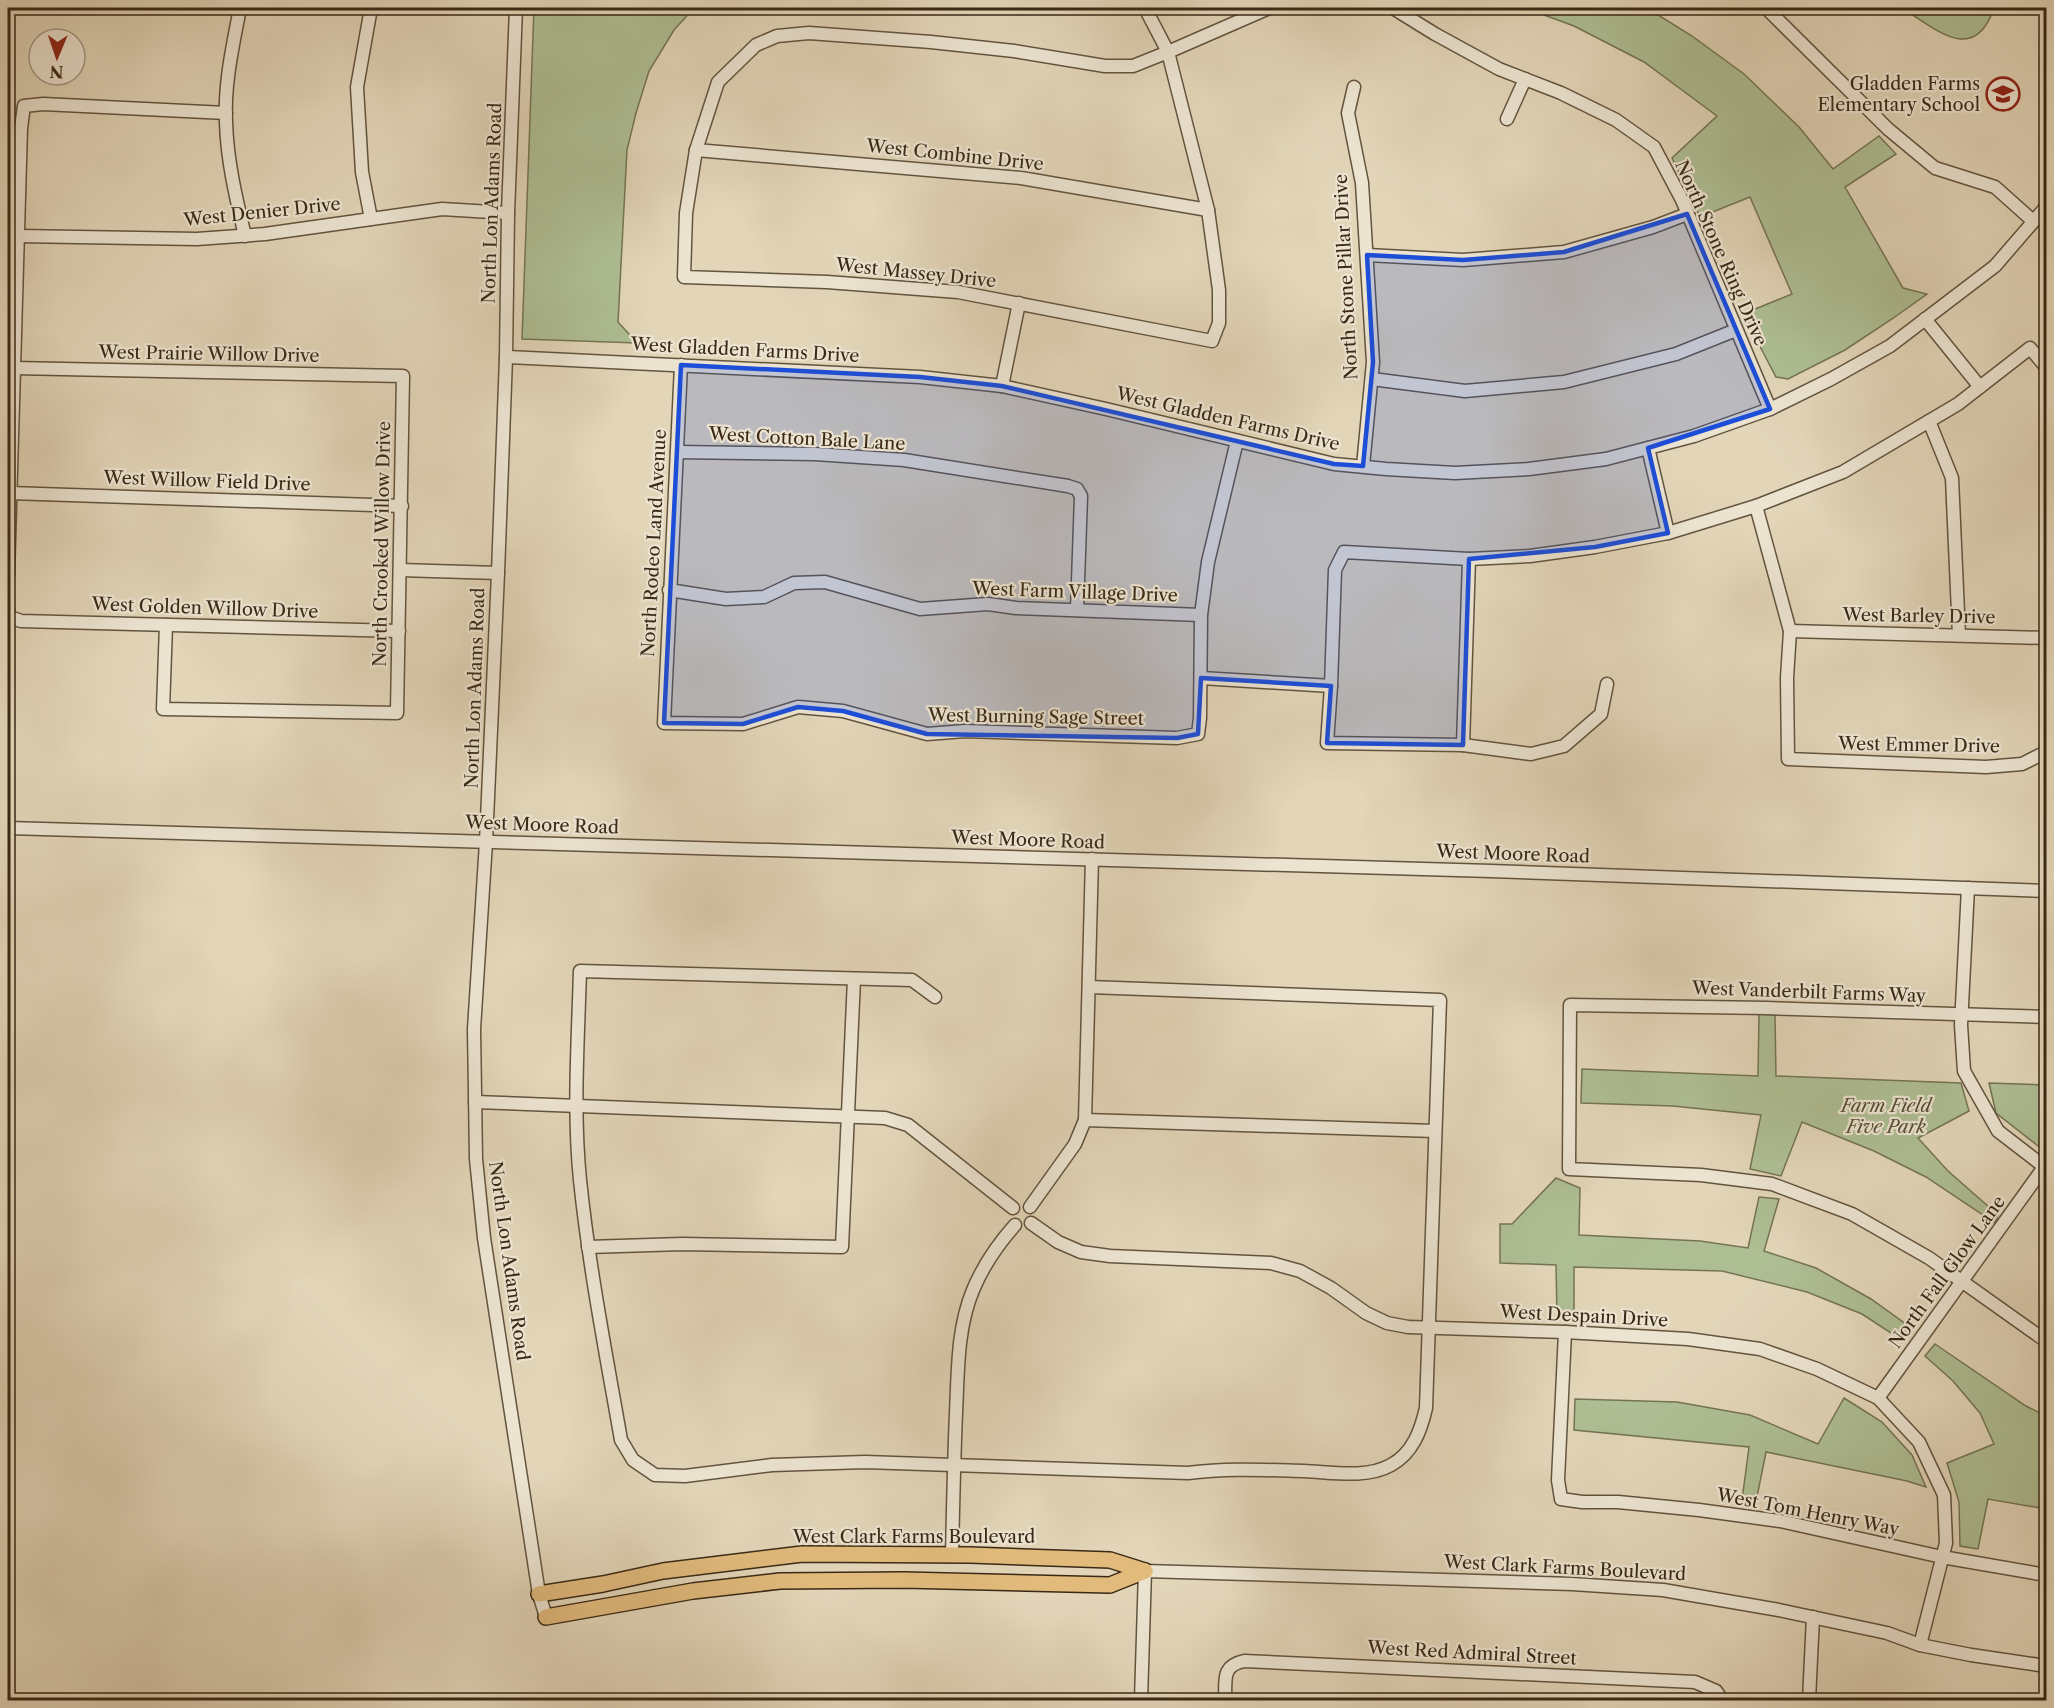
<svg xmlns="http://www.w3.org/2000/svg" width="2054" height="1708" font-family="'Libre Caslon Text',serif">
<style>
.green{fill:#aebe93;stroke:#747454;stroke-width:1.5}
.lines{fill:none;stroke-linecap:round;stroke-linejoin:round}
.minor-casing{stroke:#63543e;stroke-width:15}
.major-casing{stroke:#392915;stroke-width:18}
.minor{stroke:#ece4d1;stroke-width:12}
.major{stroke:#e1ba7c;stroke-width:15}
.marked{fill:#1d4ed8;fill-opacity:0.2;stroke:#1d4ed8;stroke-width:4.5;stroke-linejoin:round}
.labels{text-anchor:middle;dominant-baseline:central;stroke-width:4.5;stroke-linejoin:round;paint-order:stroke}
.poi-label{font-size:18px;fill:#392915;stroke:#ece4d1;text-anchor:end}
.street-label{font-size:18px;fill:#392915;stroke:#ece4d1}
.park-label{font-size:18px;font-style:italic;fill:#564e34;stroke:#ece4d1}
</style>
<rect width="100%" height="100%" fill="#e2d5b8"/>
<filter id="stains"><feTurbulence type="fractalNoise" baseFrequency=".00333" numOctaves="4"/><feColorMatrix values="0 0 0 0 .2 0 0 0 0 .09 0 0 0 0 .02 0 0 0 .5 -.17"/></filter>
<radialGradient id="worn" r=".72"><stop offset=".6" stop-color="#630" stop-opacity="0"/><stop offset="1" stop-color="#630" stop-opacity=".3"/></radialGradient>
<g class="green">
<path d="M534,8h160l-20,22 -25,41 -13,42 -9,37 -9,172 19,21 -115,-4z"/>
<path d="M1525,8h122l45,28 52,38 55,53 34,42 46,-33 17,18 -51,33 58,101 24,6 -35,25 -47,31 -57,29 -12,-2 -33,-63 49,-20 -42,-97 -50,20 -28,-59 45,-42 -73,-54 -70,-36z"/>
<path d="M1902,8h92c-20,58 -58,21 -92,0z"/>
<path d="M1759,1014l16,1 1,61 185,7 8,28 -51,27 30,33 50,44 -3,8 -69,-46 -52,-26 -72,-29 -21,54 -31,-7 11,-54 -88,-9 -92,-3 1,-34 176,7z"/>
<path d="M1989,1083l57,2v58l-4,6 -46,-36z"/>
<path d="M1556,1178l24,10 -1,47 121,6 48,7 11,-51 20,2 -15,52 52,17 55,31 39,28 -7,14 -41,-27 -55,-22 -85,-21 -148,-4v49h-17l-1,-51 -56,-2v-39h12z"/>
<path d="M1935,1344l91,62 20,10v93l-58,-10 -10,50 -18,-3 -1,-44 -12,-39 47,-19 -14,-31 -27,-32 -28,-25z"/>
<path d="M1844,1398l38,24 30,33 14,32 -19,-6 -141,-29 -10,50 -14,-2 7,-53 -175,-17 1,-31 102,3 73,13 68,29z"/>
</g>
<g class="lines">
<defs>
<g id="minor">
<path d="M240,8c-7,37 -16,76 -14,114 1,38 10,76 19,114"/>
<path d="M371,8l-14,79 5,85 9,47"/>
<path d="M516,8l-8,205 -2,144 -8,216 -12,269 -12,187 2,130 8,79 55,356 7,23"/>
<path d="M1145,8l23,44 40,158 11,80v33l-7,18 -254,-49 -131,-10 -143,-5 2,-64 10,-63 22,-68 38,-37 21,-9 32,-3 122,9 83,9 91,15h28l35,-14 101,-44"/>
<path d="M1393,8l42,26 64,35 62,24 55,27 38,27 28,53 88,209"/>
<path d="M1766,8l122,121 47,39 60,19 38,34"/>
<path d="M1354,87l-6,26 14,70 11,179 -10,104"/>
<path d="M1507,119l18,-40"/>
<path d="M696,150l325,28 187,32"/>
<path d="M18,236l179,3 68,-5 177,-25 66,4"/>
<path d="M1367,255l96,5 101,-8 89,-25 34,-13"/>
<path d="M1925,319l55,68"/>
<path d="M506,357l414,20 82,9 104,23 228,55 52,5 69,4 74,-4 77,-10 88,-23 76,-27 61,-30 59,-33 105,-80 51,-59"/>
<path d="M681,365l-17,358 79,1 55,-17 45,4 84,23 38,-3 212,7 21,-4 2,-16 1,-103 7,-53 29,-121"/>
<path d="M14,368l389,8 -6,337 -234,-4 3,-84"/>
<path d="M1372,379l93,12 99,-9 112,-28 60,-24"/>
<path d="M1002,386l17,-83"/>
<path d="M1929,421l23,57 7,157"/>
<path d="M1648,448l20,85"/>
<path d="M677,452l138,2 89,6 164,26 9,3 4,7 -4,114"/>
<path d="M10,493l392,13"/>
<path d="M1756,506l34,125 -3,47 1,81 198,8 36,-3 24,-12"/>
<path d="M400,570l98,3"/>
<path d="M8,575l13,-447 3,-22 19,-2 183,9"/>
<path d="M669,590l57,9 38,-2 30,-14 31,-1 95,27 68,-5 28,4 185,7"/>
<path d="M8,610l2,7 11,4 378,10"/>
<path d="M1790,631l256,7"/>
<path d="M1201,678l130,8"/>
<path d="M1607,684l-6,30 -37,32 -33,8 -68,-9 -136,-2 4,-57 4,-116 9,-18 125,7 61,-3 65,-9 73,-14 88,-27 87,-34 115,-68 72,-56 16,19"/>
<path d="M1463,745l6,-186"/>
<path d="M8,828l1483,43 555,20"/>
<path d="M1968,888l-7,137 3,46 34,60 48,37"/>
<path d="M935,997l-23,-17 -332,-9c-2,70 -7,140 0,209 9,87 26,174 41,260l12,20 22,15 30,1 87,-11 93,-3 323,11c39,-5 77,-3 116,-2 27,1 62,8 87,-6 22,-12 30,-35 35,-57l14,-408 -351,-13"/>
<path d="M2046,1017l-280,-9 -196,-3 -1,164 132,6 71,9 80,30 77,44 117,83"/>
<path d="M475,1102l410,16 23,7 105,83"/>
<path d="M1085,1120l350,11"/>
<path d="M1030,1207l45,-63 10,-24 7,-261"/>
<path d="M1031,1223l27,19 23,10 29,4 161,7 29,8 31,17 35,25 21,10 21,4 157,5 123,7 72,10 57,20 61,29 41,44 25,53 2,48 -26,102"/>
<path d="M588,1247l94,-3 160,3 12,-268"/>
<path d="M1565,1332l-7,148 3,19 21,3h36l81,8 81,11 162,36 104,18"/>
<path d="M1878,1398l166,-231"/>
<path d="M952,1555c1,-47 2,-95 4,-142 2,-41 1,-85 17,-123 10,-24 25,-46 42,-65"/>
<path d="M1141,1700l4,-129 427,13 91,6 116,20 108,23 33,12 51,10 75,11"/>
<path d="M1225,1700c1,-20 -4,-34 19,-39l451,21 21,9 6,9"/>
<path d="M1809,1700l4,-83"/>
</g>
<g id="major">
<path d="M539,1594l64,-10 60,-13 139,-17 168,1 140,5 35,11"/>
<path d="M546,1617l147,-26 87,-10 124,-1 206,5 35,-14"/>
</g>
</defs>
<use href="#minor" class="minor-casing"/>
<use href="#major" class="major-casing"/>
<use href="#minor" class="minor"/>
<use href="#major" class="major"/>
</g>
<path class="marked" d="M1687,214l83,195 -122,39 20,85 -73,14 -126,12 -6,186 -136,-2 4,-57 -130,-8 -3,56 -21,4 -250,-4 -84,-23 -45,-4 -55,17 -79,-1 17,-358 239,12 82,9 332,78 29,2 10,-104 -6,-107 96,5 101,-8z"/>
<defs>
<symbol id="school-ring" viewBox="-11 -11 22 22"><circle r="9.5" fill="#ece4d1" stroke="#8f2418" stroke-width="1.5"/><path d="M0-5L7-2L0 1L-7-2ZM-4 1L0 2.5L4 1V4Q0 6-4 4Z" fill="#8f2418"/></symbol>
</defs>
<g fill-rule="evenodd">
<use href="#school-ring" x="1984" y="75" width="38" height="38"/>
</g>
<g class="labels">
<g class="poi-label">
<text x="1980" y="84">Gladden Farms<tspan x="1980" dy="21">Elementary School</tspan></text>
</g>
<g class="street-label">
<text transform="translate(955 155) rotate(6)">West Combine Drive</text>
<text transform="translate(492 203) rotate(-88)">North Lon Adams Road</text>
<text transform="translate(262 212) rotate(-6)">West Denier Drive</text>
<text transform="translate(1721 253) rotate(66)">North Stone Ring Drive</text>
<text transform="translate(916 273) rotate(6)">West Massey Drive</text>
<text transform="translate(1346 277) rotate(-93)">North Stone Pillar Drive</text>
<text transform="translate(745 350) rotate(3)">West Gladden Farms Drive</text>
<text transform="translate(209 354) rotate(1)">West Prairie Willow Drive</text>
<text transform="translate(1228 419) rotate(13)">West Gladden Farms Drive</text>
<text transform="translate(807 439) rotate(3)">West Cotton Bale Lane</text>
<text transform="translate(207 481) rotate(2)">West Willow Field Drive</text>
<text transform="translate(654 543) rotate(-87)">North Rodeo Land Avenue</text>
<text transform="translate(382 544) rotate(-89)">North Crooked Willow Drive</text>
<text transform="translate(1075 592) rotate(2)">West Farm Village Drive</text>
<text transform="translate(205 608) rotate(2)">West Golden Willow Drive</text>
<text transform="translate(1919 616) rotate(1)">West Barley Drive</text>
<text transform="translate(475 688) rotate(-88)">North Lon Adams Road</text>
<text transform="translate(1036 717) rotate(1)">West Burning Sage Street</text>
<text transform="translate(1919 745) rotate(1)">West Emmer Drive</text>
<text transform="translate(542 825) rotate(2)">West Moore Road</text>
<text transform="translate(1028 840) rotate(2)">West Moore Road</text>
<text transform="translate(1513 854) rotate(2)">West Moore Road</text>
<text transform="translate(1809 992) rotate(2)">West Vanderbilt Farms Way</text>
<text transform="translate(509 1261) rotate(82)">North Lon Adams Road</text>
<text transform="translate(1947 1272) rotate(-54)">North Fall Glow Lane</text>
<text transform="translate(1584 1316) rotate(3)">West Despain Drive</text>
<text transform="translate(1808 1512) rotate(11)">West Tom Henry Way</text>
<text x="914" y="1537">West Clark Farms Boulevard</text>
<text transform="translate(1565 1568) rotate(3)">West Clark Farms Boulevard</text>
<text transform="translate(1472 1653) rotate(3)">West Red Admiral Street</text>
</g>
<g class="park-label">
<text x="1886" y="1106">Farm Field<tspan x="1886" dy="21">Five Park</tspan></text>
</g>
</g>
<rect width="2054" height="1708" fill="none" stroke="#e2d5b8" stroke-width="30"/>
<rect x="9" y="9" width="2036" height="1690" fill="none" stroke="#392915" stroke-width="3"/>
<rect x="15" y="15" width="2024" height="1678" fill="none" stroke="#392915" stroke-width="1.5"/>
<g transform="translate(57 57) rotate(182)"><circle r="28" fill="#ece4d1" stroke="#a49986" stroke-width="1.5"/>
<path d="M0-4.5L10 22L0 15L-10 22Z" fill="#8f2418"/>
<text y="-9" font-size="16" font-weight="bold" text-anchor="middle" fill="#392915">N</text>
</g>
<rect width="100%" height="100%" filter="url(#stains)"/>
<rect width="100%" height="100%" fill="url(#worn)"/>
</svg>
